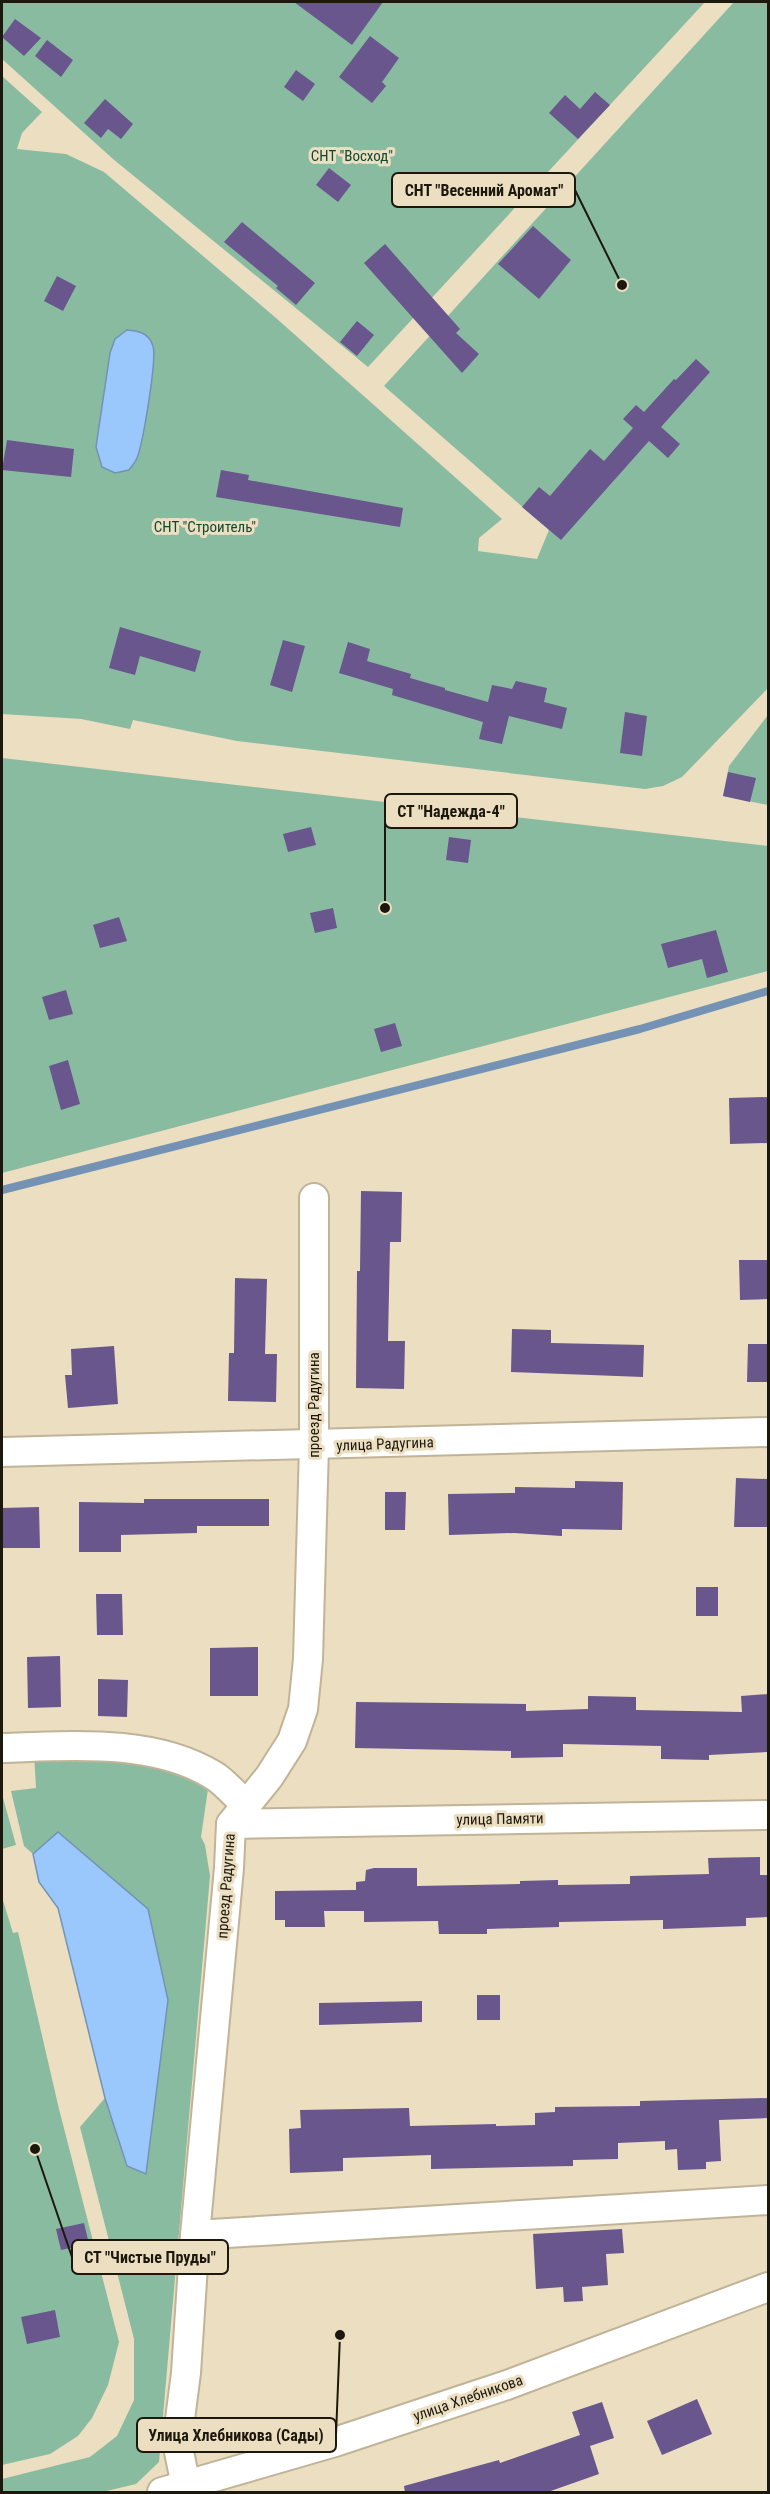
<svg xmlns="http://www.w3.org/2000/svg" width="770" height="2494" font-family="'Roboto Condensed',sans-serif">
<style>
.green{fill:#89bba1}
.water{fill:#9ac8fc;stroke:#7493b4;stroke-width:1.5}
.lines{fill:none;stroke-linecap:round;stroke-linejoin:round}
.stream{stroke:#7493b4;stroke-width:8}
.building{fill:#68568d}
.minor-casing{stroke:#c1b397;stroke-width:32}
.minor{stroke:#fff;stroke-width:28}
.labels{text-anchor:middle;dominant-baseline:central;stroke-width:6;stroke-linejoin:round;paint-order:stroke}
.park-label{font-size:15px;fill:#0e4831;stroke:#ecdec1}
.street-label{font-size:15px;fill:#1d180d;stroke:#ecdec1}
.leader{fill:none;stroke:#1d180d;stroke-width:2}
.callout-dot{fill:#1d180d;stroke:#ecdec1;stroke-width:2}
.callout{fill:#ecdec1;stroke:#1d180d;stroke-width:2}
.callout-label{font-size:16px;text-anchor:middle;font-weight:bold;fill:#1d180d}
</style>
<rect width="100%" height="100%" fill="#ecdec1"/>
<g class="green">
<path d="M2,2h703l-337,365 -255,-208 -111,-100z"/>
<path d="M734,2h34v686l-86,89 -19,9 -18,3 -408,-48 -104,-21 -3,9 -49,-10 -79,-5v-638l40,36 -20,21 -5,16 49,5 38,18 172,146 226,201 -23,19 -1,13 59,8 12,-29 -165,-144z"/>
<path d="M768,715v90l-45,-9 6,-30z"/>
<path d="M2,758l766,88v125l-766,202z"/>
<path d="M34,1753l126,11 47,18 1,7 -7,48 4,8 5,31 -51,586 -23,22 -34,8h-100v-13l88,-22 27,-21 17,-36v-61l-54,-212 25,-29 22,68 19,8 22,-174 -20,-91 -90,-77 -25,22 -9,-8 -13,-55 25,-3z"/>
<path d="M2,1794l14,51 -14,4z"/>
<path d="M2,1897l11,36 5,-1 41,177 60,233 -11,43 -16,33 -14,18 -28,18 -48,11z"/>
</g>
<g class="water">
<path d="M127,330c12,1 22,3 26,16 4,13 -10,97 -16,112 -2,5 -5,8 -8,12l-14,3 -13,-6 -6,-20 14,-94 5,-14z"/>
<path d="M58,1832l90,77 20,91 -22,174 -19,-8 -22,-68 -47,-190 -19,-26 -6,-28z"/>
</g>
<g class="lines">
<path class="stream" d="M2,1190l638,-161 128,-38"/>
</g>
<g class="building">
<path d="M294,2h89l-31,43z"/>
<path d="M15,19l26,19 -17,18 -22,-19z"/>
<path d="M370,36l29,22 -17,24 4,4 -14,17 -33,-26z"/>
<path d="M47,40l26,20 -12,17 -26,-21z"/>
<path d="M296,70l19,14 -12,17 -19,-14z"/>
<path d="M595,92l15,13 -32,34 -29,-26 16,-18 15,14z"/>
<path d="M105,99l28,25 -12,15 -13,-10 -7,9 -17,-15z"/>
<path d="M329,168l22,17 -13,17 -22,-17z"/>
<path d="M242,222l73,61 -19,22 -20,-17 2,-2 -54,-44z"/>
<path d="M533,226l38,34 -32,39 -41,-35z"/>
<path d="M385,244l75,85 -4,4 23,21 -17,19 -98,-110z"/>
<path d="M57,276l19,10 -13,25 -19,-10z"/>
<path d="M357,321l17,14 -17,21 -17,-14z"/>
<path d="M696,359l14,13 -49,55 19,17 -12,14 -19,-17 -88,99 -39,-33 17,-20 11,9 40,-47 14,12 29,-33 -10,-9 13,-14 8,7 30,-33 2,1z"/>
<path d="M7,440l67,9 -3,28 -69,-7z"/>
<path d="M221,470l28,5 -1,5 155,28 -3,19 -184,-30z"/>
<path d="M120,627l81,24 -6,21 -55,-16 -5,19 -26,-7z"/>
<path d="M283,640l22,6 -13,46 -22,-7z"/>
<path d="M348,642l22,7 -3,12 44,13 -1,4 35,10v2l43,12 4,-17 20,4 4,-8 31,7 -3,14 23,6 -5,21 -53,-13 -7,28 -23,-5 4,-17 -91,-27 1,-6 -54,-16z"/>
<path d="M625,712l22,4 -5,40 -22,-3z"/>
<path d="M728,772l28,6 -6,24 -27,-6z"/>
<path d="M311,827l5,18 -28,7 -5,-18z"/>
<path d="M449,837l22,3 -3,23 -22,-3z"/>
<path d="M333,908l4,20 -22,5 -5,-20z"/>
<path d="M119,917l8,24 -27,7 -7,-23z"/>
<path d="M716,930l12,42 -21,6 -5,-19 -34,9 -7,-24z"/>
<path d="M66,990l7,24 -24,6 -7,-23z"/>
<path d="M395,1023l7,23 -21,6 -7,-23z"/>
<path d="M68,1060l12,44 -19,6 -12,-44z"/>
<path d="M768,1097v46l-38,1 -1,-46z"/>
<path d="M361,1191l41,1 -1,50h-11l-2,99h17l-1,48 -48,-1 1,-117h3z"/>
<path d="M739,1260h29v39l-28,1z"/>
<path d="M235,1278l32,1 -2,75h12l-1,48 -48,-1 1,-48h5z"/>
<path d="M512,1329l39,1v13l93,2 -1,32 -132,-5z"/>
<path d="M748,1344h20v38h-21z"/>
<path d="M114,1346l4,58 -50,4 -3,-33h7l-1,-26z"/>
<path d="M736,1478l32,1v48h-34z"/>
<path d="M575,1481l48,1 -1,48 -60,-1v7l-48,-3 -65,2 -1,-41 67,-1v-6l60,1z"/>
<path d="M385,1492h21l-1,38h-20z"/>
<path d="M144,1499h125v27h-72v7l-76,2v17h-42v-50l65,1z"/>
<path d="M39,1507l1,41h-37l-1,-40z"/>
<rect x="696" y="1587" width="22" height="29"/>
<path d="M96,1594h26l1,41h-26z"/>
<path d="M258,1647v49h-48v-48z"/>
<path d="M60,1656l1,51 -33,1 -1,-51z"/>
<path d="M98,1679l30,1 -1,37 -29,-1z"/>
<path d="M768,1694v58l-59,3v5l-48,-1v-13l-98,-2v13l-52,1v-7l-156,-3 1,-46 170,2v7l62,-2v-13l48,1v13l106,2 -1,-16z"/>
<path d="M760,1857v18h8v42l-22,1v8l-83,3v-9l-104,2v5l-72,2v5h-48l-1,-13 -74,1v-11h-40l1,16h-40v-7h-10v-29l81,-1v-8l9,-1 1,-11 8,-2h43v18l103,-2v-3l38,-1v5l72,-1v-8l79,-2 -1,-16z"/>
<rect x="477" y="1995" width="23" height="25"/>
<path d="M422,2001v21l-103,3v-22z"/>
<path d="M768,2098v20l-49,2 2,41 -15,1v7l-28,1 -1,-21 -12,1v-9l-47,2v16l-45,1v6l-142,3v-14l-88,3v13l-53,2 -1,-44 12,-1 -1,-18 109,-2 1,18 86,-2v2l39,-1v-12l20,-1v-5l85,-1v-5z"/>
<path d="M84,2223l5,21 -28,6 -5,-21z"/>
<path d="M622,2229l2,24 -18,1 2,31 -26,2 1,14 -19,1 -1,-15 -27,2 -3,-55z"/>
<path d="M55,2310l5,27 -33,7 -6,-27z"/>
<path d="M697,2399l15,35 -50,21 -15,-34z"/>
<path d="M602,2402l12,36 -24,8 9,28 -54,19h-140l-1,-7 95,-26 1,3 80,-28 -8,-23z"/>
</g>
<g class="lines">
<defs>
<g id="minor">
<path d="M2,1452l766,-20"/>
<path d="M2,1748c68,-2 150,-10 211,27 12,7 23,21 34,31"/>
<path d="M231,1824l537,-9"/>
<path d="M195,2235l573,-35"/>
<path d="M186,2486l-9,-44 9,-69 9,-138 34,-367 2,-44 38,-47 23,-36 11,-32 5,-50 6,-213v-248"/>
<path d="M162,2492l173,-50 172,-57 261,-98"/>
</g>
</defs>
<use href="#minor" class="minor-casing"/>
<use href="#minor" class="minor"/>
</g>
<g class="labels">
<g class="park-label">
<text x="352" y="156">СНТ "Восход"</text>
<text x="205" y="527">СНТ "Строитель"</text>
</g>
<g class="street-label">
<text transform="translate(314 1405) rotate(-90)">проезд Радугина</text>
<text transform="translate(385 1444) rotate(-2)">улица Радугина</text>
<text transform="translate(500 1819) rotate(-1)">улица Памяти</text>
<text transform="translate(226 1886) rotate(-86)">проезд Радугина</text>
<text transform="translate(468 2398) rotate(-19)">улица Хлебникова</text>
</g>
</g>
<path class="leader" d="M622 285L575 190M385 908L385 811M35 2149L72 2257M340 2335L336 2435"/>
<g class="callout-dot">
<circle cx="622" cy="285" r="6"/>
<circle cx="385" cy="908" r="6"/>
<circle cx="35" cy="2149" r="6"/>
<circle cx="340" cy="2335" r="6"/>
</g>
<g class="callout">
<rect x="392" y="173" width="183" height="34" rx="6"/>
<rect x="385" y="794" width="132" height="34" rx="6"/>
<rect x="72" y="2240" width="156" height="34" rx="6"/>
<rect x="137" y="2418" width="199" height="34" rx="6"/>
</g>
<g class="callout-label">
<text x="484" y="196">СНТ "Весенний Аромат"</text>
<text x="451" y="817">СТ "Надежда-4"</text>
<text x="150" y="2263">СТ "Чистые Пруды"</text>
<text x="236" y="2441">Улица Хлебникова (Сады)</text>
</g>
<rect width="770" height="2494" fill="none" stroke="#1d180d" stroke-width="6"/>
</svg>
